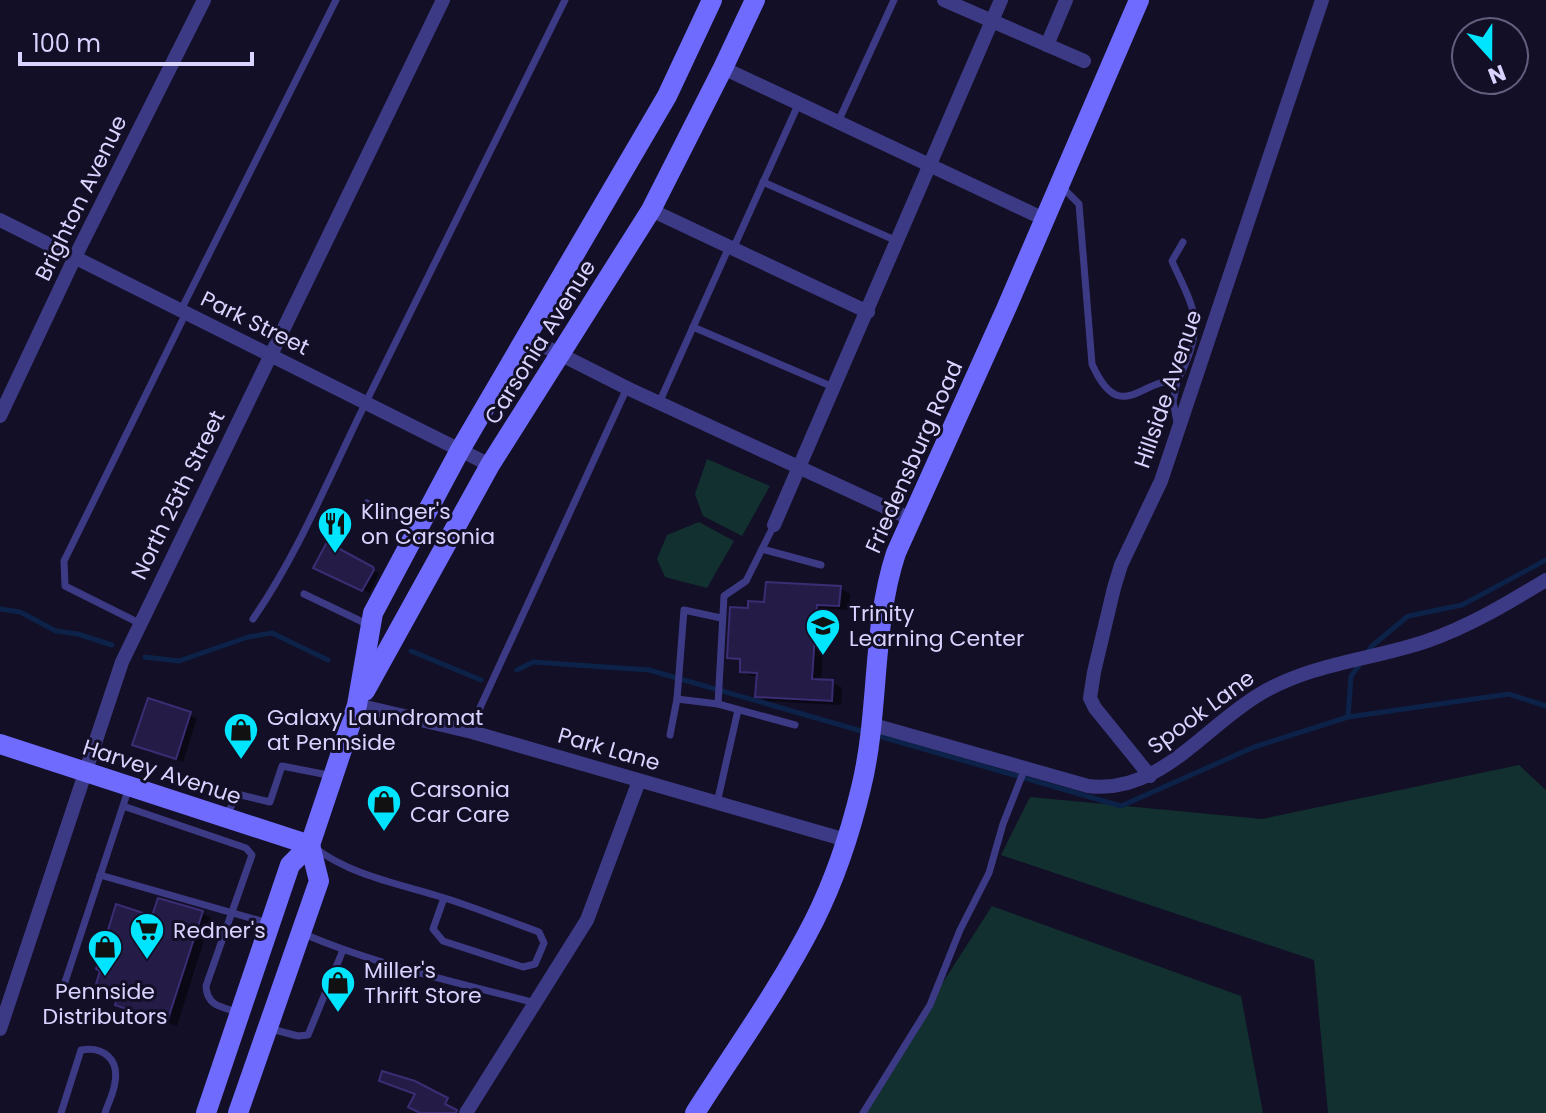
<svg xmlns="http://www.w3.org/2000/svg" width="1546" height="1113" font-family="Poppins,sans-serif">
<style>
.green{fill:#12302f}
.shadow{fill:#0007}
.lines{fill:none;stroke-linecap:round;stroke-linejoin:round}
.stream{stroke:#0c2248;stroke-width:5}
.building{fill:#241b47;stroke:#3b2d73;stroke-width:2}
.lane{stroke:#3d3a85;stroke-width:7}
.street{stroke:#3d3a85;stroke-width:14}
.secondary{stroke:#6f6bff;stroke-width:20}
.labels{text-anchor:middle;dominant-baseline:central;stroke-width:6;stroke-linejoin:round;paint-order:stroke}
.street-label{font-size:22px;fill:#d9d4ff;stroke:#130f26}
.poi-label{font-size:22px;fill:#d9d4ff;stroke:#130f26;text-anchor:start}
</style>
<rect width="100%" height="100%" fill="#130f26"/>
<g class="green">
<path d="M707,459l63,27 -28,50 -39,-20 -8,-22z"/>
<path d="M699,522l35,19 -27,47 -42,-11 -8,-18 10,-24z"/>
<path d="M1519,765l27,25v323h-218l-14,-153 -313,-105 29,-58 232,22z"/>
<path d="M992,906l249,90 22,117h-404z"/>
</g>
<g class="shadow">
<path d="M328,545l51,28 -9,20 -47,-22z"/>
<path d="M840,588l10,6 -1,16 -23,-1 -5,73h11l10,6 -1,17 -74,-4 -10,-6 2,-19h-8l-9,-5v-9l-13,-5 37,-53z"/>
<path d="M149,701l48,17 -14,44 -49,-18z"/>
<path d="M202,913l9,5 -34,108 -60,-22 4,-12 -22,-9 54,-65z"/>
</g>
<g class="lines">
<g class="stream">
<path d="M0,609l20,3 36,19 22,3 34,11"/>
<path d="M411,651l70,29"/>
<path d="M1366,654l6,-8 36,-30 54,-11 84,-45"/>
<path d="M145,657l34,4 69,-24 24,-4 56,27"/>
<path d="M517,670l16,-8 116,8 216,62"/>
<path d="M1348,717l161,-23 37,12"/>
<path d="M875,735l246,71 133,-59 94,-30 3,-41 10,-13"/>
</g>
</g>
<g class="building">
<path d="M327,542l46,25 1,3 -12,21 -49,-23z"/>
<path d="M766,582l75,4 -2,20 -22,-1 -5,74 21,1 -1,21 -77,-4 2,-24 -17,-1v-13l-13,-1 3,-51 18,1v-7l16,1z"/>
<path d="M148,698l43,14 -15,47 -44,-14z"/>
<path d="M158,898l45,13 -36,111 -52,-17 4,-14 -23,-7 4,-13 -4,-2 20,-65 36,12z"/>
<path d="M382,1071l33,10 33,17 -3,6 12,6 -1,3h-36l-12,-6 7,-13 -36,-13z"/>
</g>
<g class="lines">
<g class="lane">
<path d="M838,122l56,-122"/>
<path d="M763,182l134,59"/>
<path d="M1062,187l17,17 13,160c28,63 49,14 85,17l-4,21 4,20"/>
<path d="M733,249l65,-144"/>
<path d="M181,310l155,-310"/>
<path d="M693,327l140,60"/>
<path d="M1177,381c8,-15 17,-36 18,-54 1,-20 -15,-47 -23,-66l11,-19"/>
<path d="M659,403l70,-156"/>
<path d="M367,503l49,25"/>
<path d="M762,549l59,16"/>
<path d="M304,594l65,31"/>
<path d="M253,619c47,-68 78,-147 115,-221 65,-133 132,-265 197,-398"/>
<path d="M141,624l-76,-38 -1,-25 122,-248"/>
<path d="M677,699l41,5 77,21"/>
<path d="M718,704l6,-108 22,-15 28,-56"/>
<path d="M472,732l6,-20 149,-324"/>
<path d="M670,735l7,-36 7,-89 37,8"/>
<path d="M129,787l-6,19 123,42 6,7 -46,131c1,20 15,21 32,26"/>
<path d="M717,803l21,-93"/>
<path d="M227,815l10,-21 33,8 12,-36 51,10"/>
<path d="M315,848c36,27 80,35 123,48 34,10 67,24 101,36l5,11 -9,21 -12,3 -80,-26 -10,-12 11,-31"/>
<path d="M100,875l168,48"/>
<path d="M304,934c75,32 153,48 231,69"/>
<path d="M64,985l59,-179"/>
<path d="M271,1029l27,7 10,-1 35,-85"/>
<path d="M61,1113l20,-63c22,-4 38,9 34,32 -1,11 -7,21 -10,31"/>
<path d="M863,1113l67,-108 30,-75 29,-57 14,-49 22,-56"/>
</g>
<g class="street">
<path d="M944,0l140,61"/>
<path d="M1047,45l19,-45"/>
<path d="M723,68l321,151"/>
<path d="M651,210l217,102"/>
<path d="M0,220l490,245"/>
<path d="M528,338l99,50 284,131"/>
<path d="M0,416l75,-159 129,-257"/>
<path d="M774,525l227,-525"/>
<path d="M357,705l115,27 374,108"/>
<path d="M870,724l218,62c71,9 116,-59 172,-92 52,-31 111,-34 167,-53 43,-15 81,-38 119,-61"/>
<path d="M1150,776l-55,-68 -5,-10 4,-26 20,-84 7,-23 40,-84 161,-481"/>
<path d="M0,1029l122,-367 321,-662"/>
<path d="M466,1113l121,-193 52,-139"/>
</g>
<g class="secondary">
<path d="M365,691l125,-226 161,-255 72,-142 32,-68"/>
<path d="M0,744l310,101"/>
<path d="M206,1113l84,-248 20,-20 47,-140 16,-92 87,-163 207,-354 45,-96"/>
<path d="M238,1113l81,-232 -9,-36"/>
<path d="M695,1113c40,-63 85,-125 119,-192 21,-42 36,-87 47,-133 19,-77 10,-159 35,-235l110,-244 133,-309"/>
</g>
</g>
<defs>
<symbol id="restaurant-pin" viewBox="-11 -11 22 30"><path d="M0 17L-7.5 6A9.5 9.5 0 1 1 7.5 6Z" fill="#00e5ff" stroke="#130f26"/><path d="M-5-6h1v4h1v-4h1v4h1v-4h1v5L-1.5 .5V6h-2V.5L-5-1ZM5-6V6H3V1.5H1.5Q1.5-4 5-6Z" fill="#111"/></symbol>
<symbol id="school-pin" viewBox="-11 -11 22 30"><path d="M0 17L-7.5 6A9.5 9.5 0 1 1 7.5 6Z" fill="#00e5ff" stroke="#130f26"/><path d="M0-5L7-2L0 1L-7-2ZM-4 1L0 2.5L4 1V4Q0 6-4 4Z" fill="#111"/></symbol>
<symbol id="shop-pin" viewBox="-11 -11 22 30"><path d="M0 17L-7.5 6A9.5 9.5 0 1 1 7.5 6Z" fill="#00e5ff" stroke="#130f26"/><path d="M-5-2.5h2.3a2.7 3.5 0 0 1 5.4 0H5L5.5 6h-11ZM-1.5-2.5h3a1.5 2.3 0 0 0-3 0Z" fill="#111"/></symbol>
<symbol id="supermarket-pin" viewBox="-11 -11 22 30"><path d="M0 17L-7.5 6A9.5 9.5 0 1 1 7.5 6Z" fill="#00e5ff" stroke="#130f26"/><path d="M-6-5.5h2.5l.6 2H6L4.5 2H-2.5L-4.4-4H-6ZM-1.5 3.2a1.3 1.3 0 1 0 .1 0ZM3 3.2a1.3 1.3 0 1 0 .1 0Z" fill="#111"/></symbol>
</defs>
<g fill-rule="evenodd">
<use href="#restaurant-pin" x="315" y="504" width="40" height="54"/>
<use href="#school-pin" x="803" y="606" width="40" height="54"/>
<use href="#shop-pin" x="221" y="710" width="40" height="54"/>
<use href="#shop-pin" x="364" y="782" width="40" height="54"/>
<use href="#supermarket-pin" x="127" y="910" width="40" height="54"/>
<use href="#shop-pin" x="85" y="927" width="40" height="54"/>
<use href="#shop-pin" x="318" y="963" width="40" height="54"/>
</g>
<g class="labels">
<g class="street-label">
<text transform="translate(81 198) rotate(-64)">Brighton Avenue</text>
<text transform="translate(255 323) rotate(26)">Park Street</text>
<text transform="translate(540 342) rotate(-58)">Carsonia Avenue</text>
<text transform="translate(1168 389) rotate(-71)">Hillside Avenue</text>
<text transform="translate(914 457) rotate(-66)">Friedensburg Road</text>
<text transform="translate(178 495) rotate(-64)">North 25th Street</text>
<text transform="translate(1201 712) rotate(-36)">Spook Lane</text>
<text transform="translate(609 749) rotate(16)">Park Lane</text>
<text transform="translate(162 772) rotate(18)">Harvey Avenue</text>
</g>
<g class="poi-label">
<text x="361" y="511">Klinger's<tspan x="361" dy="25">on Carsonia</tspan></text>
<text x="849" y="613">Trinity<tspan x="849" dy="25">Learning Center</tspan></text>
<text x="267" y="717">Galaxy Laundromat<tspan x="267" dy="25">at Pennside</tspan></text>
<text x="410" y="789">Carsonia<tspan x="410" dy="25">Car Care</tspan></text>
<text x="173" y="930">Redner's</text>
<text x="364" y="970">Miller's<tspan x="364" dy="25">Thrift Store</tspan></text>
<text x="105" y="991" text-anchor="middle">Pennside<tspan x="105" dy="25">Distributors</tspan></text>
</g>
</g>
<g transform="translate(1490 56) rotate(159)"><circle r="38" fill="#130f26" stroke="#625e7d" stroke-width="2"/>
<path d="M0-6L14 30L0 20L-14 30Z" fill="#00e5ff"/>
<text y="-12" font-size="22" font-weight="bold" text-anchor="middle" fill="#d9d4ff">N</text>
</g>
<path d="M20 52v12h232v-12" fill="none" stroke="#d9d4ff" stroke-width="4"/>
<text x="32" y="52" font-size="24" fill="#d9d4ff" stroke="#130f26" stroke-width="6" paint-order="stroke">100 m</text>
</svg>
